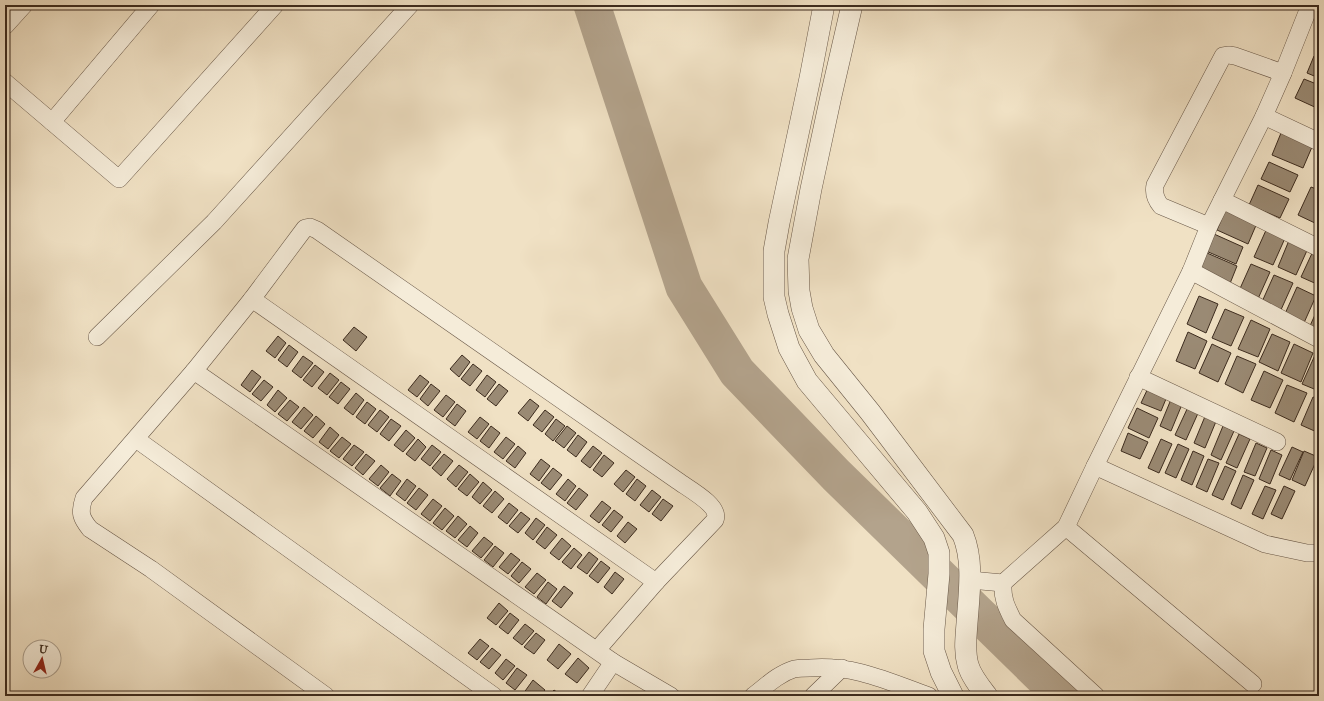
<svg xmlns="http://www.w3.org/2000/svg" width="1324" height="701" font-family="'IM FELL Great Primer',serif">
<style>
.lines{fill:none;stroke-linecap:round;stroke-linejoin:round}
.river{stroke:#b3a38c;stroke-width:37}
.building{fill:#9a8a74;stroke:#3c2b1e}
.minor-casing{stroke:#695848;stroke-width:18}
.tertiary-casing{stroke:#695848;stroke-width:22}
.minor{stroke:#f5ecd9;stroke-width:17}
.tertiary{stroke:#f5ecd9;stroke-width:21}
</style>
<rect width="100%" height="100%" fill="#f0e1c4"/>
<filter id="stains"><feTurbulence type="fractalNoise" baseFrequency=".005" numOctaves="4"/><feColorMatrix values="0 0 0 0 .2 0 0 0 0 .09 0 0 0 0 .02 0 0 0 .5 -.17"/></filter>
<radialGradient id="worn" r=".72"><stop offset=".6" stop-color="#630" stop-opacity="0"/><stop offset="1" stop-color="#630" stop-opacity=".3"/></radialGradient>
<g class="lines">
<path class="river" d="M592,5l92,282 53,85 99,103 226,221"/>
</g>
<g class="building">
<path d="M1314,56l5,2v20l-12,-5z"/>
<path d="M1304,79l15,6v24l-24,-11z"/>
<path d="M1281,133l31,14 -9,21 -31,-13z"/>
<path d="M1269,162l29,13 -8,17 -29,-13z"/>
<path d="M1258,185l31,14 -9,19 -31,-13z"/>
<path d="M1311,187l8,3v30l-2,4 -19,-9z"/>
<path d="M1226,209l31,14 -9,21 -31,-14z"/>
<path d="M1267,228l19,8 -13,29 -19,-8z"/>
<path d="M1214,234l29,13 -7,17 -30,-13z"/>
<path d="M1290,238l19,8 -13,29 -18,-8z"/>
<path d="M1314,249l5,2v34l-18,-8z"/>
<path d="M1207,253l30,13 -8,20 -31,-14z"/>
<path d="M1251,264l19,8 -13,29 -19,-8z"/>
<path d="M1274,275l19,8 -13,29 -19,-8z"/>
<path d="M1297,287l19,9 -13,29 -19,-9z"/>
<path d="M1199,296l19,8 -12,29 -19,-9z"/>
<path d="M1319,306v27l-10,-5z"/>
<path d="M1225,309l19,8 -13,29 -19,-8z"/>
<path d="M1251,320l19,9 -12,28 -20,-8z"/>
<path d="M354,327l13,10 -11,14 -13,-11z"/>
<path d="M1188,332l19,9 -12,28 -19,-8z"/>
<path d="M1272,334l18,8 -12,29 -19,-9z"/>
<path d="M278,336l8,7 -11,15 -9,-7z"/>
<path d="M1212,344l19,9 -13,29 -19,-9z"/>
<path d="M1294,344l19,9 -12,29 -20,-9z"/>
<path d="M289,345l9,7 -11,15 -9,-7z"/>
<path d="M462,355l8,7 -11,15 -9,-8z"/>
<path d="M1315,355l4,2v34l-17,-7z"/>
<path d="M303,356l10,7 -12,15 -9,-7z"/>
<path d="M1237,356l19,8 -13,29 -18,-9z"/>
<path d="M473,364l9,7 -12,15 -9,-7z"/>
<path d="M315,365l9,7 -12,15 -9,-7z"/>
<path d="M252,370l9,7 -11,15 -9,-7z"/>
<path d="M1264,371l19,9 -13,28 -19,-8z"/>
<path d="M330,373l9,7 -12,15 -9,-7z"/>
<path d="M420,375l9,7 -12,15 -9,-7z"/>
<path d="M487,375l9,7 -11,15 -9,-7z"/>
<path d="M264,380l9,7 -12,14 -9,-7z"/>
<path d="M341,382l9,7 -12,15 -9,-7z"/>
<path d="M431,384l9,7 -12,15 -8,-7z"/>
<path d="M499,384l9,7 -12,15 -9,-7z"/>
<path d="M1287,385l20,8 -13,29 -19,-9z"/>
<path d="M1149,386l19,8 -7,17 -20,-8z"/>
<path d="M278,390l9,8 -12,14 -8,-7z"/>
<path d="M356,393l8,7 -11,15 -9,-7z"/>
<path d="M446,395l9,7 -12,15 -9,-7z"/>
<path d="M1172,397l11,5 -12,29 -11,-5z"/>
<path d="M1313,397l6,2v34l-18,-8z"/>
<path d="M530,399l9,7 -11,15 -10,-8z"/>
<path d="M290,400l9,7 -12,14 -9,-7z"/>
<path d="M367,402l9,7 -11,15 -9,-7z"/>
<path d="M457,404l9,7 -11,15 -9,-7z"/>
<path d="M304,407l9,8 -12,14 -9,-7z"/>
<path d="M1188,407l11,4 -13,29 -11,-5z"/>
<path d="M1137,408l21,10 -9,20 -21,-10z"/>
<path d="M380,410l9,7 -12,15 -9,-7z"/>
<path d="M545,410l9,7 -12,15 -9,-7z"/>
<path d="M1206,414l11,5 -12,29 -11,-5z"/>
<path d="M316,416l9,8 -12,14 -9,-7z"/>
<path d="M480,417l9,7 -12,15 -9,-7z"/>
<path d="M391,419l10,7 -12,15 -9,-7z"/>
<path d="M556,419l9,7 -12,15 -8,-7z"/>
<path d="M491,426l9,7 -11,15 -9,-7z"/>
<path d="M567,426l9,7 -12,15 -9,-7z"/>
<path d="M1223,426l11,5 -13,29 -10,-5z"/>
<path d="M330,427l9,8 -11,14 -9,-7z"/>
<path d="M406,430l9,8 -12,14 -9,-7z"/>
<path d="M1128,433l20,9 -8,17 -19,-8z"/>
<path d="M1239,434l11,5 -13,29 -11,-5z"/>
<path d="M578,435l9,7 -11,15 -9,-7z"/>
<path d="M342,437l9,7 -12,14 -9,-7z"/>
<path d="M506,437l9,7 -12,15 -9,-7z"/>
<path d="M418,439l8,8 -11,14 -9,-7z"/>
<path d="M1161,439l11,5 -13,29 -11,-5z"/>
<path d="M1256,443l11,5 -12,28 -11,-4z"/>
<path d="M1178,444l11,5 -13,29 -11,-5z"/>
<path d="M354,445l10,7 -12,14 -9,-7z"/>
<path d="M432,445l9,7 -11,14 -9,-7z"/>
<path d="M518,446l8,7 -11,15 -9,-7z"/>
<path d="M593,446l9,7 -12,15 -9,-7z"/>
<path d="M1292,447l11,5 -13,28 -11,-5z"/>
<path d="M1271,450l11,5 -12,29 -11,-5z"/>
<path d="M1193,451l11,5 -12,29 -11,-5z"/>
<path d="M1304,451l14,6 -13,29 -13,-6z"/>
<path d="M366,454l9,7 -12,14 -8,-7z"/>
<path d="M444,454l9,7 -12,15 -9,-8z"/>
<path d="M604,455l10,8 -12,14 -9,-7z"/>
<path d="M541,459l9,7 -11,15 -9,-7z"/>
<path d="M1208,459l11,4 -12,29 -11,-5z"/>
<path d="M381,465l8,7 -11,14 -9,-7z"/>
<path d="M459,465l9,7 -12,15 -9,-8z"/>
<path d="M1225,466l11,5 -13,29 -11,-5z"/>
<path d="M553,468l9,7 -12,15 -9,-7z"/>
<path d="M626,470l9,7 -12,15 -9,-8z"/>
<path d="M392,474l9,7 -11,15 -10,-8z"/>
<path d="M470,474l9,8 -12,14 -9,-7z"/>
<path d="M1243,475l11,5 -13,29 -10,-5z"/>
<path d="M407,479l9,7 -11,15 -9,-7z"/>
<path d="M568,479l8,7 -11,15 -9,-7z"/>
<path d="M637,479l9,7 -11,15 -9,-7z"/>
<path d="M483,482l9,8 -12,14 -8,-7z"/>
<path d="M1265,486l11,4 -13,29 -11,-5z"/>
<path d="M1284,486l11,5 -13,28 -11,-5z"/>
<path d="M419,488l9,7 -12,15 -9,-7z"/>
<path d="M579,488l9,7 -12,15 -9,-7z"/>
<path d="M652,490l9,7 -12,15 -9,-7z"/>
<path d="M495,491l9,8 -12,14 -9,-7z"/>
<path d="M433,499l9,7 -12,15 -9,-7z"/>
<path d="M663,499l10,7 -12,15 -9,-7z"/>
<path d="M602,501l9,7 -12,15 -9,-7z"/>
<path d="M509,503l9,7 -11,14 -9,-7z"/>
<path d="M445,508l9,8 -12,14 -9,-7z"/>
<path d="M614,510l9,7 -12,15 -9,-7z"/>
<path d="M521,512l9,7 -12,14 -9,-7z"/>
<path d="M458,516l9,8 -12,14 -9,-7z"/>
<path d="M536,518l9,7 -12,15 -8,-7z"/>
<path d="M628,522l9,7 -12,14 -8,-7z"/>
<path d="M470,526l8,7 -11,14 -9,-7z"/>
<path d="M547,527l10,8 -12,14 -9,-7z"/>
<path d="M484,537l9,7 -12,14 -9,-7z"/>
<path d="M562,538l9,8 -12,14 -9,-7z"/>
<path d="M495,546l9,7 -11,14 -9,-7z"/>
<path d="M574,548l8,7 -11,14 -9,-7z"/>
<path d="M589,552l9,7 -11,15 -10,-7z"/>
<path d="M511,553l9,7 -12,14 -9,-7z"/>
<path d="M601,561l9,7 -12,15 -9,-7z"/>
<path d="M522,562l9,7 -12,14 -8,-7z"/>
<path d="M615,572l9,7 -12,15 -8,-7z"/>
<path d="M537,573l9,7 -12,14 -9,-7z"/>
<path d="M548,582l9,7 -11,15 -9,-7z"/>
<path d="M564,586l9,7 -12,15 -9,-7z"/>
<path d="M499,603l9,8 -12,14 -9,-7z"/>
<path d="M510,613l9,7 -11,14 -9,-7z"/>
<path d="M525,624l9,7 -12,14 -9,-7z"/>
<path d="M536,633l9,7 -11,14 -10,-7z"/>
<path d="M480,639l9,7 -12,14 -9,-7z"/>
<path d="M559,644l12,10 -13,15 -11,-9z"/>
<path d="M492,648l9,7 -12,14 -9,-7z"/>
<path d="M578,658l11,10 -12,15 -12,-9z"/>
<path d="M506,659l9,7 -12,14 -8,-7z"/>
<path d="M517,668l10,7 -12,15 -9,-7z"/>
<path d="M533,680l12,10 -5,6h-15l-2,-2z"/>
<path d="M554,690l8,6h-13z"/>
</g>
<g class="lines">
<defs>
<g id="minor">
<path d="M5,26l19,-21"/>
<path d="M5,82l114,97 156,-174"/>
<path d="M1264,116l55,26"/>
<path d="M52,122l99,-117"/>
<path d="M1222,200l97,48"/>
<path d="M1209,226l-48,-20c-5,-6 -8,-12 -6,-21l68,-129 6,-1 6,1 48,17"/>
<path d="M1191,271l128,68"/>
<path d="M252,299l404,283 -59,68"/>
<path d="M97,337l117,-115 196,-217"/>
<path d="M194,371l419,291 58,34"/>
<path d="M1138,377l139,65"/>
<path d="M136,439l358,257"/>
<path d="M1095,466l96,-195 18,-45 55,-110 19,-43 27,-68"/>
<path d="M1066,527l187,157"/>
<path d="M970,580l33,3 63,-56 29,-61 170,78 42,9h12"/>
<path d="M1003,583c-1,15 3,23 10,37l83,76"/>
<path d="M326,696l-175,-127 -61,-40c-9,-11 -11,-16 -6,-31l110,-127 58,-72 53,-71 5,-1 7,3 361,251c11,8 43,25 37,39l-59,62"/>
<path d="M590,696l23,-34"/>
<path d="M753,696c13,-10 25,-22 41,-27 5,-1 11,-1 16,-1 42,-4 80,14 119,28"/>
<path d="M813,696l29,-28"/>
</g>
<g id="tertiary">
<path d="M824,5l-14,73 -31,145 -5,28v46l4,17 11,34 18,33 110,131 17,26 5,15v21l-5,55v22l7,21 12,24"/>
<path d="M852,5l-21,91 -20,93 -13,70 1,32 3,17 7,22 15,25 46,57 93,123c11,27 6,59 4,88 -1,14 -3,28 1,42 3,11 12,22 19,31"/>
</g>
</defs>
<use href="#minor" class="minor-casing"/>
<use href="#tertiary" class="tertiary-casing"/>
<use href="#minor" class="minor"/>
<use href="#tertiary" class="tertiary"/>
</g>
<rect width="1324" height="701" fill="none" stroke="#f0e1c4" stroke-width="20"/>
<rect x="6" y="6" width="1312" height="689" fill="none" stroke="#3c2b1e" stroke-width="2"/>
<rect x="10" y="10" width="1304" height="681" fill="none" stroke="#3c2b1e"/>
<g transform="translate(42 659) rotate(8)"><circle r="19" fill="#f5ecd9" stroke="#ab9f8e"/>
<path d="M0-3L7 15L0 10L-7 15Z" fill="#8f2418"/>
<text y="-6" font-size="11" font-weight="bold" text-anchor="middle" fill="#3c2b1e">U</text>
</g>
<rect width="100%" height="100%" filter="url(#stains)"/>
<rect width="100%" height="100%" fill="url(#worn)"/>
</svg>
